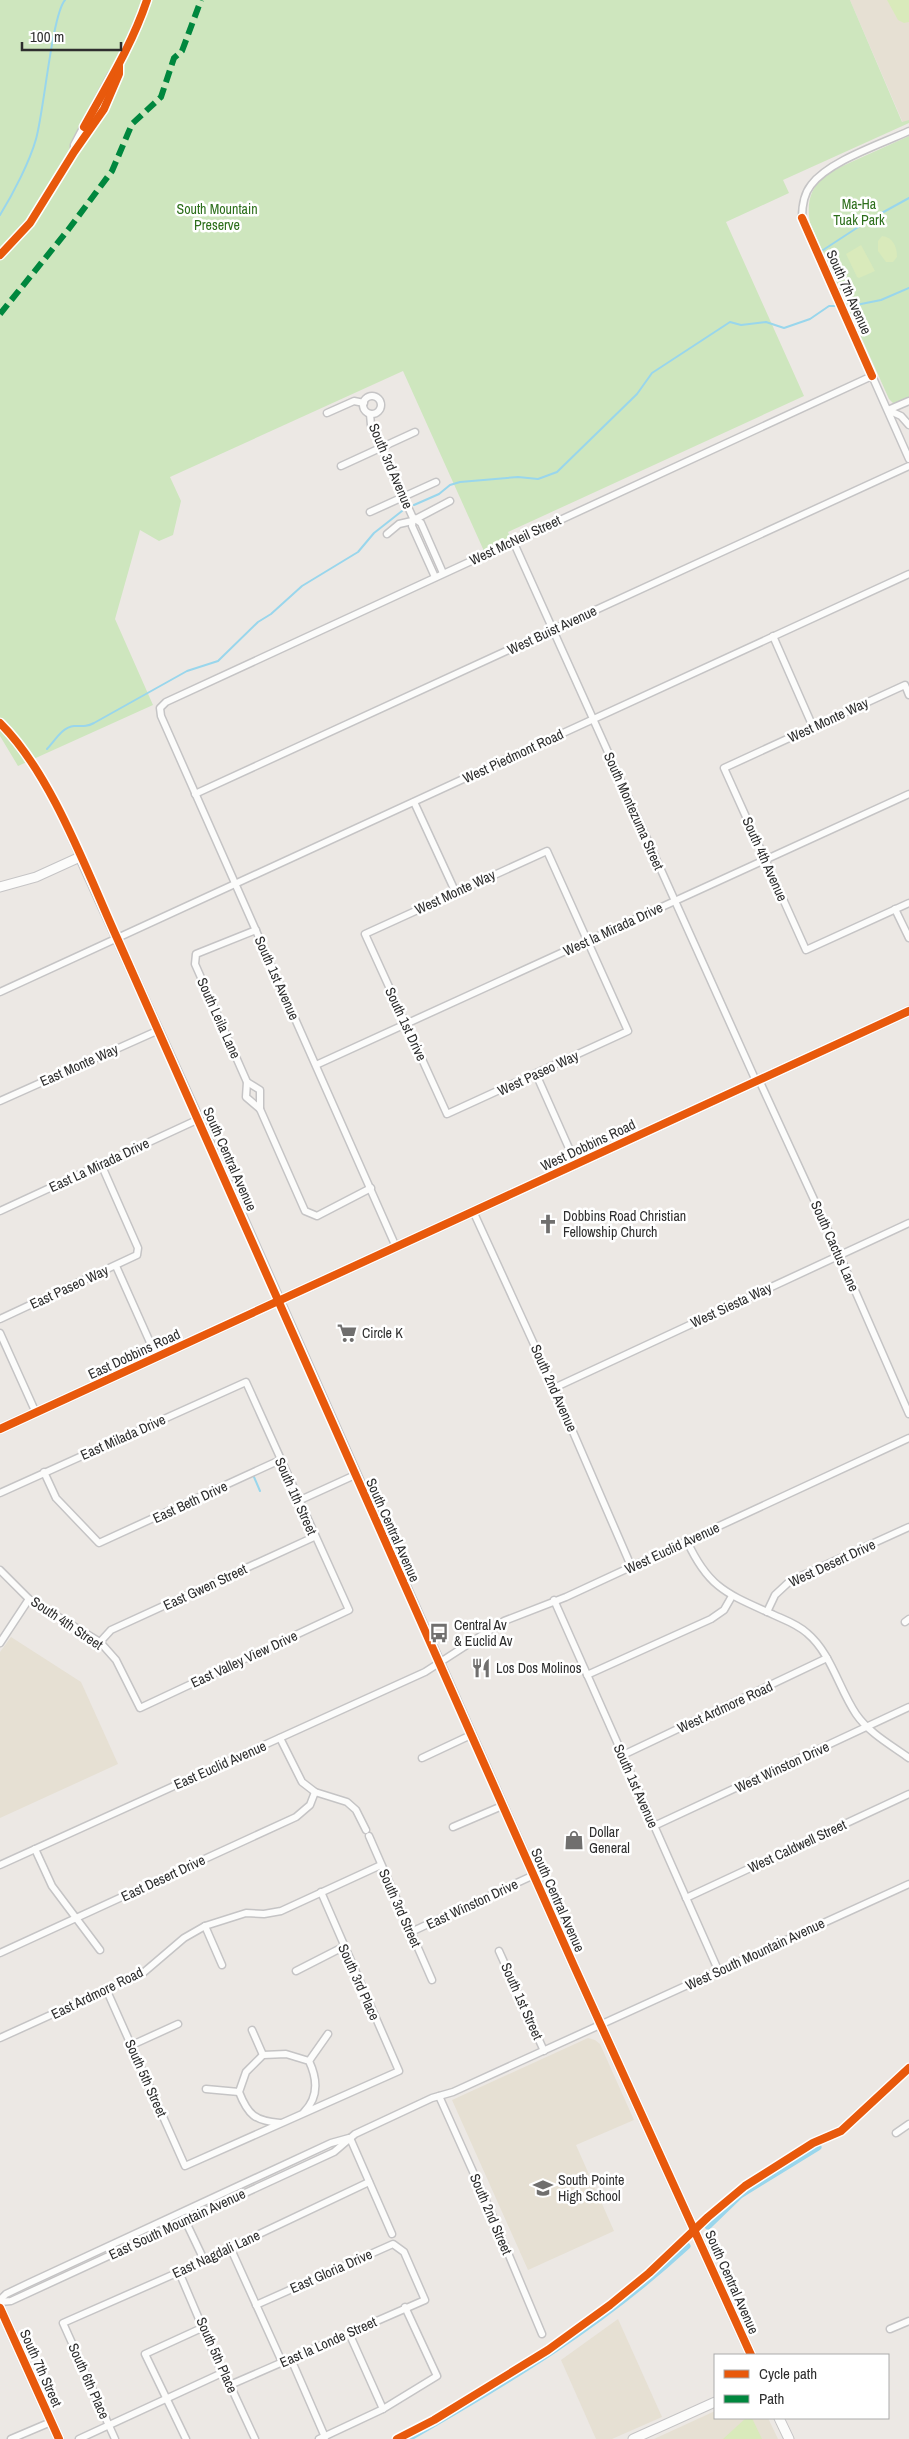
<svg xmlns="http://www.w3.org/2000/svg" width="909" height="2439" font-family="'Archivo Narrow',sans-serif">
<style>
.education{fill:#e6e0d3}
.green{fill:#cee6be}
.pitch{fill:#d9eabb}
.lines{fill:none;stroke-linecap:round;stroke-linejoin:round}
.stream{stroke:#99d6ec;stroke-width:2}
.canal{stroke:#99d6ec;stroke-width:7}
.street-casing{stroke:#c5c4c5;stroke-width:9}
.secondary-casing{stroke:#c5c4c5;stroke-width:11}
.street{stroke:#fcfcfb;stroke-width:6}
.secondary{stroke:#fcfcfb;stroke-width:9}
.quiet{stroke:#00873e;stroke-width:6;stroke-dasharray:12 6;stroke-linecap:butt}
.cycleway-casing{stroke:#fff;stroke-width:11}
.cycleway{stroke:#e8590c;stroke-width:8}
.labels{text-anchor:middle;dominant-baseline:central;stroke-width:5;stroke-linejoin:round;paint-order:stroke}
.park-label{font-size:14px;fill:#2c6e1b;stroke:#fff}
.street-label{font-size:14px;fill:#2e2e2e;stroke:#fff}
.poi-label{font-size:14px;fill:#2e2e2e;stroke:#fff;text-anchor:start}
</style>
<rect width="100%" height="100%" fill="#ece8e4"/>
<g class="education">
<path d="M850,0h59v120l-6,3z"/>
<path d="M11,1637l70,45 37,82 -118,54v-166z"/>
<path d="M588,2038l7,2 5,4 34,76 -58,25 38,86 -86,39 -76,-170z"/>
<path d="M618,2319l44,98 -50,22h-16l-35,-79z"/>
<path d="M715,2411v7h53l10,21h-124z"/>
</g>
<g class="green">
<path d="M0,0h850l52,122 7,-2v3l-126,57 6,13 -63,29 78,174 -296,136 3,8 -27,11 -81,-180 -233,106 11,24 -8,34 -14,6 -19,-11 -25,89 38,86 -135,61 -18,-30z"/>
<path d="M909,136v262l-15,6 -5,-5 -79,-176c-7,-40 17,-50 48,-64 17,-8 34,-15 51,-23z"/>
</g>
<g class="pitch">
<path d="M887,0h22v22l-5,1 -6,-3z"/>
<path d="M882,236c11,1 15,11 15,21l-4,5h-7l-8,-11v-10z"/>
<path d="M861,245l14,26 -16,7 -2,-1 -11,-23z"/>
<path d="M746,2418h6l10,21h-39z"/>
</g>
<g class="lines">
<g class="stream">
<path d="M0,215c13,-21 30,-54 36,-76 8,-28 16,-124 29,-139"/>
<path d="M820,252l49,-32 40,-22"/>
<path d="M414,505l25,-11 11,-9 10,-3 58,-5 20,2 19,-7 80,-78 15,-21 78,-51 11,3 25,-3 18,6 26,-9 19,-13h22l30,-6 28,-12"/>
<path d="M47,749c8,-8 15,-22 27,-23 9,0 12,1 20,-3l93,-52 31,-10 40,-39 13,-8 31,-28 56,-34 16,-19 28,-22"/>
<path d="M254,1477l6,14"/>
</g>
<g class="canal">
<path d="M708,2226l32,-31 78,-48"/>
<path d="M407,2439c101,-58 193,-113 280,-193"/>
</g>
<defs>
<g id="street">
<path d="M909,131c-28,13 -80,30 -98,54 -8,10 -9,22 -9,33l107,241"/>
<path d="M74,152v-7l37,-70 8,-9 28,-66"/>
<path d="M0,255l30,-32 44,-71 30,-43 15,-35v-8"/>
<circle cx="372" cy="405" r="9"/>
<path d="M888,410l13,6 8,9"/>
<path d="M888,410l21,-9"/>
<path d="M327,413l27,-12 10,2"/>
<path d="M370,414l1,11 42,93 -1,8 23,51"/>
<path d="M341,466l74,-34"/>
<path d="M370,512l66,-30"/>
<path d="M414,518l7,5 22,50"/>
<path d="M387,534l12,-10 13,-3 38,-20"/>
<path d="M513,541l243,540"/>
<path d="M773,636l40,91"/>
<path d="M909,695l-4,-10 -181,83 82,182 103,-47"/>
<path d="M0,723c37,36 60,88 80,134"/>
<path d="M195,794l714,-328"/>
<path d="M414,802l41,89"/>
<path d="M547,851l81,180 -181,83 -82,-180z"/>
<path d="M895,909l14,29"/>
<path d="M256,930l-60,24 -1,10 52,118 -1,15 14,12 45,102 12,5 54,-28"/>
<path d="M0,992l909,-418"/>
<path d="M316,1065l593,-271"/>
<path d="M536,1074l40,90"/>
<path d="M759,1080l80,174 70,160"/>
<path d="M247,1082l13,8v19"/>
<path d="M0,1101l159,-71"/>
<path d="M0,1211l199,-92"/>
<path d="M473,1211l81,177 77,178"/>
<path d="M396,1247l-235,-531 -1,-8 6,-6 706,-326"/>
<path d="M116,1266l41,92"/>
<path d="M0,1319l137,-64 1,-7 -37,-84"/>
<path d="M0,1333l36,80"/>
<path d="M554,1388l355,-165"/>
<path d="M44,1472l12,26 43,45 181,-83"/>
<path d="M0,1493l246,-111 103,228 -209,98 -24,-48 -16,-18 -71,-43 -29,-29"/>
<path d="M298,1501l57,-26"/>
<path d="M687,1541c22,48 41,53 87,74 11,5 23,9 33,18 24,20 32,56 49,81 13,19 35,31 53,44"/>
<path d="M554,1600l165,372"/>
<path d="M767,1612l8,-17 15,-14 119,-54"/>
<path d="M905,1622l4,-3"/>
<path d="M100,1642l11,-12 203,-93"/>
<path d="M0,1643l29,-44"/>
<path d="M587,1675l124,-56 13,-9 8,-14"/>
<path d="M280,1738l22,44 13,10 32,10 9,8 10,20"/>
<path d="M623,1755l204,-97"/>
<path d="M422,1758l49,-23"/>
<path d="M654,1826l255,-119"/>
<path d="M453,1827l49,-21"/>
<path d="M369,1836l63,144"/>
<path d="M35,1849l17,37 48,64"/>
<path d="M0,1865l425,-193 79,-51 62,-24 343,-159"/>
<path d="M686,1898l223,-104"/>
<path d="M205,1926l17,39"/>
<path d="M411,1932l123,-57"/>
<path d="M499,1951l45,100"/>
<path d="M0,1953l296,-136 14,-12 5,-13"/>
<path d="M296,1971l47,-24"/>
<path d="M107,1991l78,175 214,-95 -78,-179"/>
<path d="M252,2030l11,25"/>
<path d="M0,2038l143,-65 41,-35 21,-12 41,-13 18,1 17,-3 100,-46"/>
<path d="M132,2045l46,-21"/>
<path d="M309,2061l19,-27"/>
<path d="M206,2089l33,3"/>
<path d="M439,2096l48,107 55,131"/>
<path d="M280,2123c-25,-2 -32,-8 -41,-31l7,-20 17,-17 23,-1 23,7c8,17 10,36 -5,51"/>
<path d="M896,2133l13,-9"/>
<path d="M350,2138l42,96"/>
<path d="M184,2218l20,42"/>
<path d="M230,2247l52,115"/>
<path d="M179,2272l43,101 8,12 25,54"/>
<path d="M0,2300l6,-6 23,-11 302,-140 18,-5"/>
<path d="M0,2302l11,-1 323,-149 21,-18 77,-36 21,-6 456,-208"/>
<path d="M890,2329l19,-8"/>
<path d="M349,2333l34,76"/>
<path d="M291,2359l34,78"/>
<path d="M230,2385l195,-85 -21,-48 -11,-8 -137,61"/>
<path d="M11,2439l40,-17"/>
<path d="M79,2439l143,-66"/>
<path d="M115,2439l-52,-116 116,-51 190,-90"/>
<path d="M186,2439l-41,-85 59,-27"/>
<path d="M319,2439l64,-30 54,-33 -32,-69"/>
</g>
<g id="secondary">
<path d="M0,887l36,-10 44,-20 141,311 353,798 177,389"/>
<path d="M0,1429l909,-418"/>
<path d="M0,2308l59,131"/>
<path d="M779,2418l10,21"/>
<path d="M633,2439l82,-37"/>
</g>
</defs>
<use href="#street" class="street-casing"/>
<use href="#secondary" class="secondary-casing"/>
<use href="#street" class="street"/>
<use href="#secondary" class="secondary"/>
<path class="quiet" d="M0,314l68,-84 44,-59 20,-47 29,-27 13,-39 8,-7 19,-51"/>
<defs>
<g id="cycleway">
<path d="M84,127c23,-42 48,-82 63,-127"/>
<path d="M802,218l70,158"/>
<path d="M0,255l30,-32 44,-71 30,-43 15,-35v-8"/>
<path d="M0,723c51,50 87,149 117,215l457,1028 177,389"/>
<path d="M0,1429l909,-418"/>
<path d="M0,2308l59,131"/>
<path d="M397,2439l37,-19 114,-70 62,-45 39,-32 59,-56 37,-31 68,-43 28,-12 68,-63"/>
</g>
</defs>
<use href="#cycleway" class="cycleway-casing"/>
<use href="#cycleway" class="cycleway"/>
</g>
<defs>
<symbol id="church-bare" viewBox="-9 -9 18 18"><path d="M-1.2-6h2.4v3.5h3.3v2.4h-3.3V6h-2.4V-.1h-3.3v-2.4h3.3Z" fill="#706f6e" stroke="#fff" stroke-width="2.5" paint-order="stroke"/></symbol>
<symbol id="supermarket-bare" viewBox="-9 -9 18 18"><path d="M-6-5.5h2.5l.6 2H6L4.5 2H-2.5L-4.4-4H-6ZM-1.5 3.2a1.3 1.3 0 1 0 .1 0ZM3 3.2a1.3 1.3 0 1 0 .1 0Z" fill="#706f6e" stroke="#fff" stroke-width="2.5" paint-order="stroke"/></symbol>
<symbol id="bus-bare" viewBox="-9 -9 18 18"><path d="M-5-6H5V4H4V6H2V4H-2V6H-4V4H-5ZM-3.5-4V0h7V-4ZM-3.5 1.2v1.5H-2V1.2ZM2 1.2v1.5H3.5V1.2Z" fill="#706f6e" stroke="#fff" stroke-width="2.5" paint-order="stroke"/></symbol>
<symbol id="restaurant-bare" viewBox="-9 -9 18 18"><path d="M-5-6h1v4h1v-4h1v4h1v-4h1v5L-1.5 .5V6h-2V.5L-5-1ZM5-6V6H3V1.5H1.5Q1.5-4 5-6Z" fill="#706f6e" stroke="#fff" stroke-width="2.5" paint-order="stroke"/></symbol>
<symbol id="shop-bare" viewBox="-9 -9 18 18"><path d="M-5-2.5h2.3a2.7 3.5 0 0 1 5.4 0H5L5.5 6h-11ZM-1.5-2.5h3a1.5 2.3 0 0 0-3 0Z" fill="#706f6e" stroke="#fff" stroke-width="2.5" paint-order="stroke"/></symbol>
<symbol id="school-bare" viewBox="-9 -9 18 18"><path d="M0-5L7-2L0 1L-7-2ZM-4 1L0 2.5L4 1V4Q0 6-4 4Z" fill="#706f6e" stroke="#fff" stroke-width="2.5" paint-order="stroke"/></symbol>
</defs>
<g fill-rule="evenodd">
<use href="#church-bare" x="534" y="1210" width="28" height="28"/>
<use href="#supermarket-bare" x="333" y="1319" width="28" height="28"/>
<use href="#bus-bare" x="425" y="1619" width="28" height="28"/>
<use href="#restaurant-bare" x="467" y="1654" width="28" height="28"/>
<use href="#shop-bare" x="560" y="1826" width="28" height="28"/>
<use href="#school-bare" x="529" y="2174" width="28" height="28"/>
</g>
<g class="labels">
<g class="park-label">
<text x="859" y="204">Ma-Ha<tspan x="859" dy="16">Tuak Park</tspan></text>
<text x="217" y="209">South Mountain<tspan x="217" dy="16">Preserve</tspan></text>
</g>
<g class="street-label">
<text transform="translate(849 292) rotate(66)">South 7th Avenue</text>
<text transform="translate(391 466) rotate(67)">South 3rd Avenue</text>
<text transform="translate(515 540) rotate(-25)">West McNeil Street</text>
<text transform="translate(552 630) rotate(-25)">West Buist Avenue</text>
<text transform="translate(828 720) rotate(-25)">West Monte Way</text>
<text transform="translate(513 756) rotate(-25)">West Piedmont Road</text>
<text transform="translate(634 811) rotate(66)">South Montezuma Street</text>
<text transform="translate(765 859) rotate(66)">South 4th Avenue</text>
<text transform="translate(455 892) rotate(-25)">West Monte Way</text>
<text transform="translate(613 929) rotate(-25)">West la Mirada Drive</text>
<text transform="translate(277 978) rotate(66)">South 1st Avenue</text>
<text transform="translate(219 1018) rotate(66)">South Leila Lane</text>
<text transform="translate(406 1024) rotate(65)">South 1st Drive</text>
<text transform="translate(79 1065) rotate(-24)">East Monte Way</text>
<text transform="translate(538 1073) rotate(-25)">West Paseo Way</text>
<text transform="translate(588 1145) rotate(-25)">West Dobbins Road</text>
<text transform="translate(230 1159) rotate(66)">South Central Avenue</text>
<text transform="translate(99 1165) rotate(-25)">East La Mirada Drive</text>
<text transform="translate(835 1246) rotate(66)">South Cactus Lane</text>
<text transform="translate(69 1287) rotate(-25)">East Paseo Way</text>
<text transform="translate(731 1305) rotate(-25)">West Siesta Way</text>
<text transform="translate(134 1354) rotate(-25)">East Dobbins Road</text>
<text transform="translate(554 1388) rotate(66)">South 2nd Avenue</text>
<text transform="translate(123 1437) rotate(-24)">East Milada Drive</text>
<text transform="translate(296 1496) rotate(66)">South 1th Street</text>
<text transform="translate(190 1502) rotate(-25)">East Beth Drive</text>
<text transform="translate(393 1530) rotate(66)">South Central Avenue</text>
<text transform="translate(672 1548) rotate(-25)">West Euclid Avenue</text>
<text transform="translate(832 1563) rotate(-25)">West Desert Drive</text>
<text transform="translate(205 1587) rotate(-25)">East Gwen Street</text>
<text transform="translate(67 1623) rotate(34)">South 4th Street</text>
<text transform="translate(244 1659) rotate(-25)">East Valley View Drive</text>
<text transform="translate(725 1707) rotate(-25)">West Ardmore Road</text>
<text transform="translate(220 1765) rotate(-24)">East Euclid Avenue</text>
<text transform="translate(782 1767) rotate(-25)">West Winston Drive</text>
<text transform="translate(636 1786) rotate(66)">South 1st Avenue</text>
<text transform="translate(797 1846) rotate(-25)">West Caldwell Street</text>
<text transform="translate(163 1878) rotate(-25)">East Desert Drive</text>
<text transform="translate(558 1900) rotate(66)">South Central Avenue</text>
<text transform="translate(472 1904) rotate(-25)">East Winston Drive</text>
<text transform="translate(400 1908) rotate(66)">South 3rd Street</text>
<text transform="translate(755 1954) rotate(-25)">West South Mountain Avenue</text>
<text transform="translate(359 1982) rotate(66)">South 3rd Place</text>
<text transform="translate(97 1993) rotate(-26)">East Ardmore Road</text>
<text transform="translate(522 2001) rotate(66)">South 1st Street</text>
<text transform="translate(146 2078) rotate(66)">South 5th Street</text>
<text transform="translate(491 2214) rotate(67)">South 2nd Street</text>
<text transform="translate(177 2224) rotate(-25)">East South Mountain Avenue</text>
<text transform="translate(216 2254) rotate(-25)">East Nagdali Lane</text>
<text transform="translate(331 2271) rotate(-24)">East Gloria Drive</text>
<text transform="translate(732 2282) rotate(66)">South Central Avenue</text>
<text transform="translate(328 2342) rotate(-24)">East la Londe Street</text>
<text transform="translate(217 2355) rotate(66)">South 5th Place</text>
<text transform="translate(41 2368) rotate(66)">South 7th Street</text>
<text transform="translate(89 2381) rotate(66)">South 6th Place</text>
</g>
<g class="poi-label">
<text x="563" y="1216">Dobbins Road Christian<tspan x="563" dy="16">Fellowship Church</tspan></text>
<text x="362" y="1333">Circle K</text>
<text x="454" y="1625">Central Av<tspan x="454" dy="16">&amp; Euclid Av</tspan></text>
<text x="496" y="1668">Los Dos Molinos</text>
<text x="589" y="1832">Dollar<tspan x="589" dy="16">General</tspan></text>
<text x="558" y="2180">South Pointe<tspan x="558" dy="16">High School</tspan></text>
</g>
</g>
<rect x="714" y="2354" width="175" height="65" fill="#ffffff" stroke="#ababab"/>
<rect x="724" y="2370" width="25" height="8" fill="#e8590c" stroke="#ababab"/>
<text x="759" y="2379" font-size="15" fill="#2e2e2e">Cycle path</text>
<rect x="724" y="2395" width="25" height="8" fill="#00873e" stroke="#ababab"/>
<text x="759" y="2404" font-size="15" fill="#2e2e2e">Path</text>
<path d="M22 42v8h99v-8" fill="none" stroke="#2e2e2e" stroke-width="2.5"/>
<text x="30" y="42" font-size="15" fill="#2e2e2e" stroke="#ffffff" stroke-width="4" paint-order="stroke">100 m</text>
</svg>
